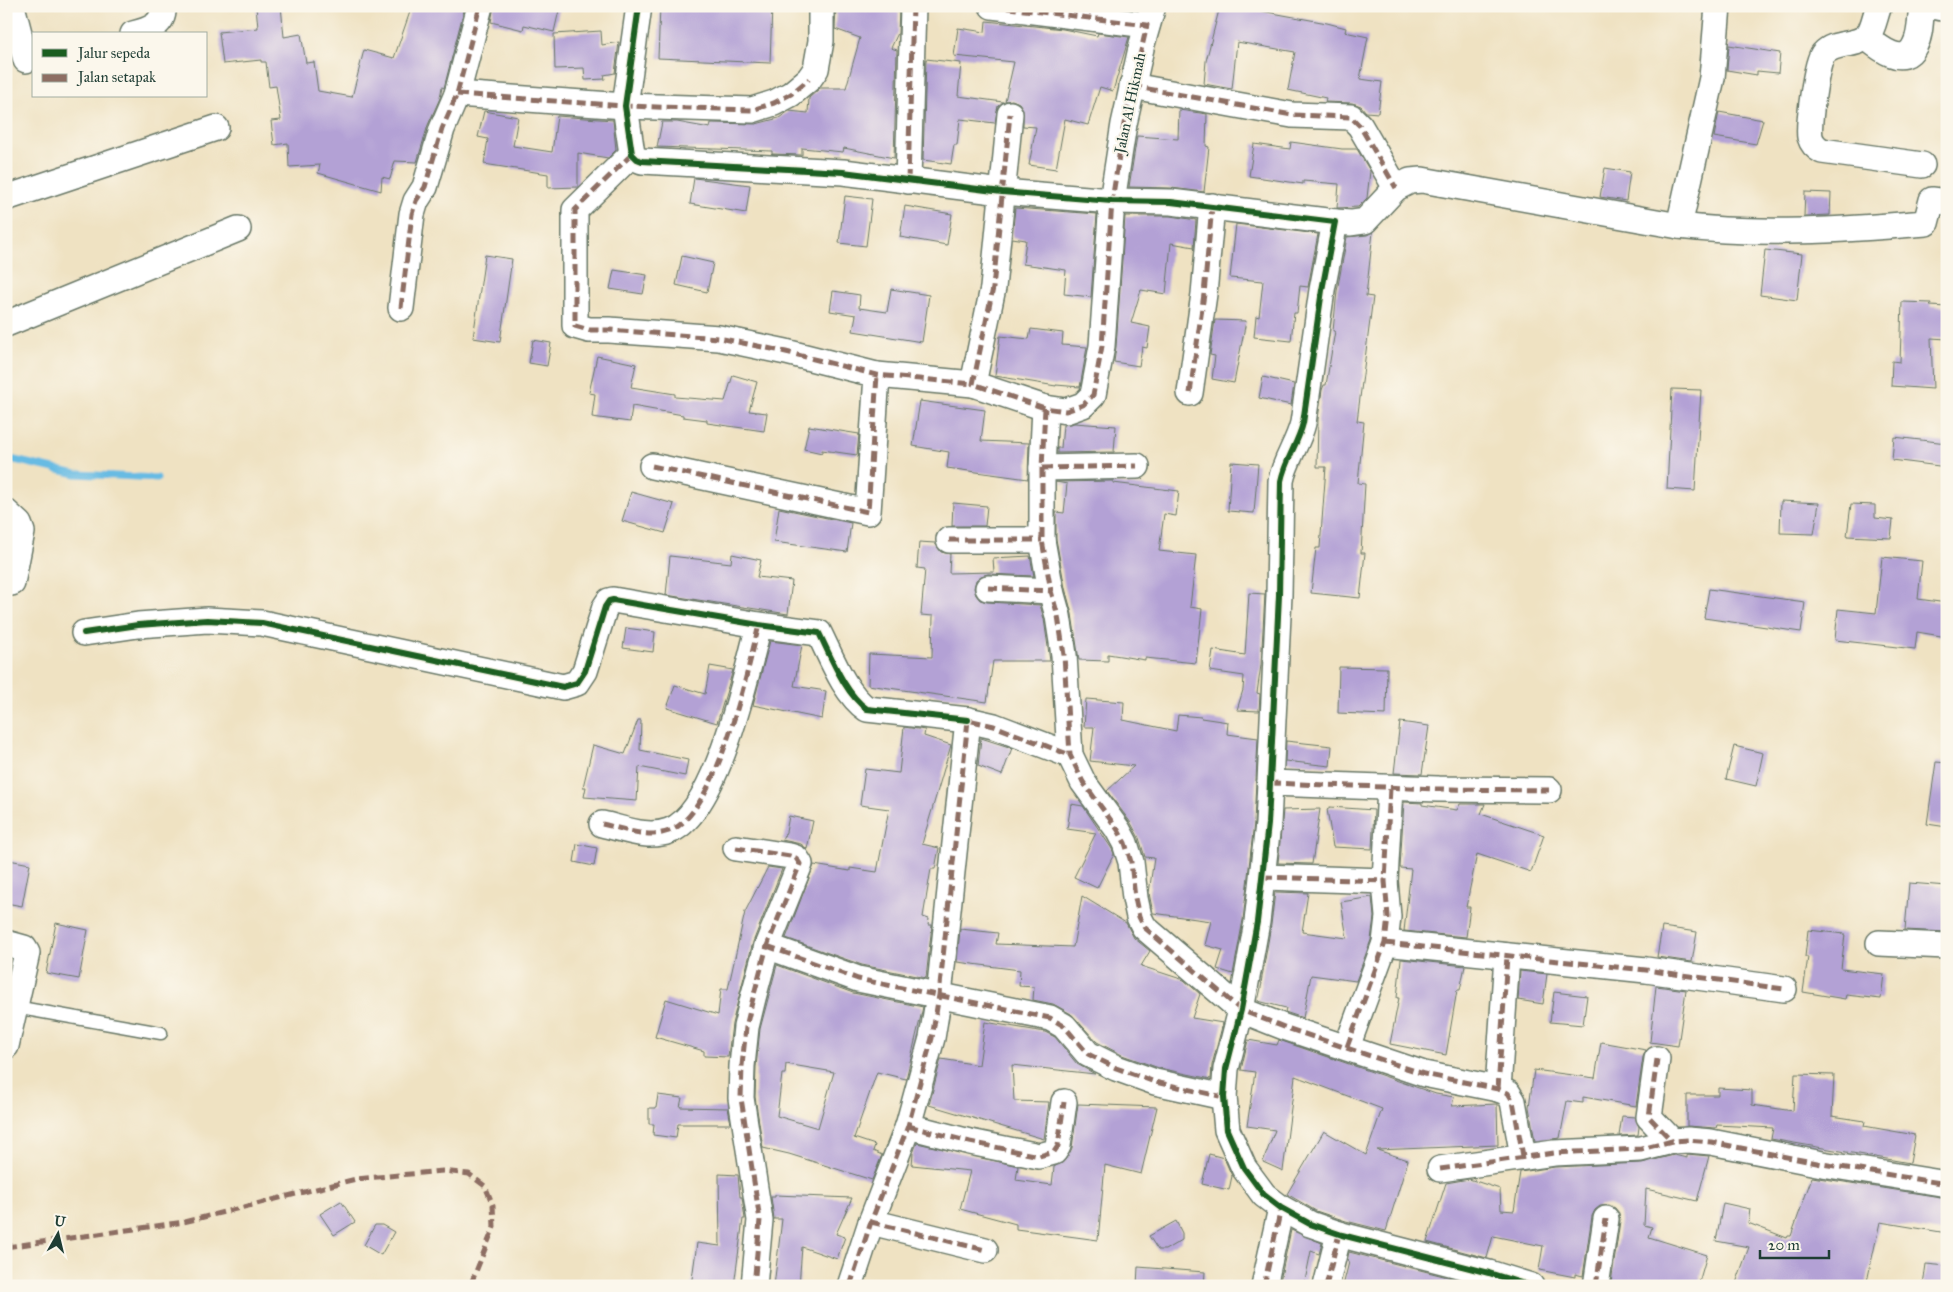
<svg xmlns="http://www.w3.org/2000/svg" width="1953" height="1292" font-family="'IM FELL Great Primer',serif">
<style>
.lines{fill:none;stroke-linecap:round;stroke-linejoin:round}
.stream{stroke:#67bbe3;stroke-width:7}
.building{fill:#b3a1d5;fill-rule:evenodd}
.lane-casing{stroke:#687766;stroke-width:15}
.street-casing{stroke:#687766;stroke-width:28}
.lane{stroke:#fff;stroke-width:12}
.street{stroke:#fff;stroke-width:25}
.quiet{stroke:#8d6e63;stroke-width:5;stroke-dasharray:10 5;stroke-linecap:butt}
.cycleway-casing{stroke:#fbf7ec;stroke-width:9}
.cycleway{stroke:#1b5e20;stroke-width:6}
.labels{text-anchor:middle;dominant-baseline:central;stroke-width:4.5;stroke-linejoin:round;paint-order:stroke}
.street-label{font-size:15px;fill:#1f3d34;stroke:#fbf7ec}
</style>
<rect width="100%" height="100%" fill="#fbf7ec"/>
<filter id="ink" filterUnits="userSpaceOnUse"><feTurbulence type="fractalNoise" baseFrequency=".02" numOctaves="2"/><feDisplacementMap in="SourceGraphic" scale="10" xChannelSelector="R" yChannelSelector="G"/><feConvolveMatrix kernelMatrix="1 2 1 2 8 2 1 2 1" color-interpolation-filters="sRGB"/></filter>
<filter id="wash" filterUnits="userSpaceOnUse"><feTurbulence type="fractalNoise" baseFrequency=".0096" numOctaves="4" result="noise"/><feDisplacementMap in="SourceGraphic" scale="20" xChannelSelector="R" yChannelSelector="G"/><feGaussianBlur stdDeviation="1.12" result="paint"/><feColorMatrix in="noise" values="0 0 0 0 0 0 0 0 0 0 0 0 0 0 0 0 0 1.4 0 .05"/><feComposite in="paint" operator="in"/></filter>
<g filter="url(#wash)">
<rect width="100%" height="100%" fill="#efe2c2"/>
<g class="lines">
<path class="stream" d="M6,458l70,16 81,4"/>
</g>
<g id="blocks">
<g class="building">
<path d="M256,6h25l3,31 17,-3 5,29 8,-1 4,29 34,6 12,-47 30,8 18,-52h53l-21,82 -2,-1 -2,11 -12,27 -11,37 -22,-1 -5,18 -8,-2 -1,14 -63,-18 2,-8 -31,2 -1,-24 -14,2 -3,-24 10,-1 -5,-34 -7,1 -3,-25h-5v-2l-38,4 -4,-32 39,-4z"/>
<path d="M494,6h66l-6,26 -30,-7 -1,5 -32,-8z"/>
<path d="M660,6h112l-2,57 -112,-5z"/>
<path d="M836,6h19l13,5 3,-5 28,2 -1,25 -7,15 6,2 -3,108 -50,-10 -1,4 -41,-4v7l-30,-1v-3l-115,-4 5,-25h15l33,6 1,-5 45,1 23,-6 10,-7 19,2 1,-15 11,-10h26l14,-50 -25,-9z"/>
<path d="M1220,6h14l93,17 19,5 -1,4 23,5 -8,42 22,3 -4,31 -12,-1 -5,-6 -9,-3 -27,-1 1,-4 -38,-8 7,-38 -58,-10 -5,47 -28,-5 2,-23z"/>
<path d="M986,21l77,8 34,7 1,-3 31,4 -16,54 -13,-4 -12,38 -23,-6 -9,50 -27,-4 7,-38 -13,-1v-17l-4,-6 -7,-3 -7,1 9,-39 -60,-6 4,-28 27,4z"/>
<path d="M601,31l1,14 17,-3 -4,31 -11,2 1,4 -20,1 -1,-12 -29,1 -1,-35z"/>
<path d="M1729,45l51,8 -2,20 -21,-2v4l-30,-5z"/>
<path d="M926,59l35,4 -3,33 45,6 -5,4 -3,17 -35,-4 -3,26h-3l-3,19 -28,-4z"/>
<path d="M1179,110l28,4 -1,32 3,1 -5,45 -33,-4 -42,-1 8,-51 41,3z"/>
<path d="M484,111l34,6 -5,29 39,6 5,-36 56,4 3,30 -8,8 -30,-5v34l-30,1v-14l-64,-10 4,-25 -10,-2z"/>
<path d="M1719,112l44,8 -7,24 -42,-7z"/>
<path d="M1291,142l51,7h15l13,22 -3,27 -9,9 -21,1 2,-24 -36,-3v3l-54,-8 5,-32 36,5z"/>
<path d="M1605,168l25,4 -4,29 -26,-4z"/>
<path d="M694,178l56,7 -4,28 -56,-9z"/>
<path d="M1805,192l26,1 -1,22 -26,1z"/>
<path d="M845,196l27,3 -6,47 -27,-3z"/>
<path d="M905,206l47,8 -5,31 -47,-8z"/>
<path d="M1015,208l82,6 -6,83 -27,-3 2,-24 -43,-6 3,-24 -14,-2z"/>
<path d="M1125,216h45l26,4 -2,27 -23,-4 -5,51 -25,-4 -10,33 19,4 -3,21 -5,-1 -3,19 -25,-4 2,-15z"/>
<path d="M1236,224l82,10 -10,53 -8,-1 -3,27h-3l-3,28 -37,-4 2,-21 3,1 4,-36 -33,-3z"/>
<path d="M1373,232l-7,64 7,1 -16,124 7,1 -6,61 7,1 -4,69h4l-5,45 -49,-5 5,-45h4l6,-81h-9l1,-48 4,-29 2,-5h2l9,-54h-2l4,-40 10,-54 20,-2z"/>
<path d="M1765,250l37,4 -5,46 -37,-5z"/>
<path d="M485,255l27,4 -12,83 -27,-4z"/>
<path d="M682,256l31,7 -6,29 -31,-7z"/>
<path d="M614,270l33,5 -4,19 -33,-5z"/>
<path d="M891,289l38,6 -7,47 -69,-11 3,-16 -26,-4 3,-20 27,4 -1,13 28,4z"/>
<path d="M1902,302l29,1 -1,3 17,1v32l-16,-1 2,51 -42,-3 1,-25 8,1z"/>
<path d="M1215,320l31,1 -12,62 -22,-4 3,-23 -5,-1z"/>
<path d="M1031,329l32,4 -1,12 25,2 -7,40 -24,-2v1l-61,-10 5,-40 29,3z"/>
<path d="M533,340l18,3 -4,23 -18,-3z"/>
<path d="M597,356l39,8 -5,23 44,7v3l50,4 8,-26 24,7 -8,29 18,2 -3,18 -57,-8v-3l-24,-3v-2l-51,-9 -2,16 -38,-5 3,-23 -6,-1z"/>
<path d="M1263,377l31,7 -3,21 -32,-7z"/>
<path d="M1672,389l29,1 -6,101 -28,-2z"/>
<path d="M920,401l65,9 -4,31 48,2 -1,36 -81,-11 2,-16 -36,-6z"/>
<path d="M1074,423l42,3 -2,26 -57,1v-5h4l2,-23z"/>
<path d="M809,426l50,8 -2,21 -35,-5v3l-18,-4z"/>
<path d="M1894,437l53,6v24l-55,-7z"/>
<path d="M1231,462l27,2 -4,49 -26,-2z"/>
<path d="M1113,481v2l66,8 -3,25 -12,-2 -5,37 37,4 -6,52 12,2 -6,54 -51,-5v2l-37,-6v7l-29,-1 -7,-46 -7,-26 -9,-49v-27l8,1 3,-29 -11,-2z"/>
<path d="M631,492l43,12 -9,29 -43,-12z"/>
<path d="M1781,501l38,2 -5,31 -34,-1z"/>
<path d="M953,503l34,3 -2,20h-33z"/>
<path d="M1851,504l24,1v13l18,2 -2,18 -44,-2z"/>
<path d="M779,508l72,15 -4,29 -73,-10z"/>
<path d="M919,542l16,1 6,9 9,2 -1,19 45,-1 -1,-14 37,-2 4,20 -46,-2 -7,2 -5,4 -2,8 2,7 4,5 7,2 53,3 4,14 6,42h-57l-6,41 -119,-17 1,-31 63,3 1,-41 -12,-1 4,-46 -8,-1z"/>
<path d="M732,554l29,6 -4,17 35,4 -4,33 -122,-19 4,-39 61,7z"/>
<path d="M1882,557l40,4 -4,38 29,4v34l-30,-5 -2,17 -80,-9 3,-31 38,4z"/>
<path d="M1709,589l96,13 -4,30 -97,-14z"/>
<path d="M1249,593l16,1 -4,71 -4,28 3,1 -1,17 -22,-1 6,-20 1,-14 -34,-5 3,-21 32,5z"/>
<path d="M626,628l29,4 -2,20 -30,-4z"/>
<path d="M770,641l32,4 -8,41 32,5 -4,28 -69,-14z"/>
<path d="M710,666l23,4 -16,53 -50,-15 8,-23 30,9z"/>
<path d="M1339,667l48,1 -1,47 -48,-2z"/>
<path d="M1086,699l38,3 -1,18 53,11 2,-16 23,2v1l27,4 -1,12 31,4 -4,85 -11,97 -10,54 -16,-5 6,-19 -18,-5 6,-24 -58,-8 -4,-20 5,-35 -9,-1 -6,-19 -8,-15 -24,-32 27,-25 -44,-5 4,-34h-10z"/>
<path d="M638,720h3l-1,30 48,10 -3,16 -46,-9 -2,34 -53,-4 2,-10h-3l10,-42 32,9z"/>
<path d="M1400,722l29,4 -7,48 -28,-1z"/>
<path d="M904,727l21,3 -1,6 27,9 -29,99 17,4 -4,21h-4l-8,48 6,2 -1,6h4l-6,53 -64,-13 -76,-27 28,-73 36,6v-3l27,4 12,-63 -29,-4 5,-36 34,4z"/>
<path d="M981,738l31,10 -10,27 -24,-9z"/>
<path d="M1286,741l46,5 -2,20 -45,-5z"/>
<path d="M1734,746l29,7 -7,33 -30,-7z"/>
<path d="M1936,762l11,1v64l-20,-3z"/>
<path d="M1404,802l18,1v2l35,5 3,-6h25l-4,10 63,21 -13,37 -54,-18 -11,53h4l-4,30 -62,-6 7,-62 -11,-1z"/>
<path d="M1071,804l12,2 29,43 2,5 -17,34 -23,-11 22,-44 -29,-4z"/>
<path d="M1330,807l44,3 -2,39 -39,-2 -6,-38z"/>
<path d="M1320,809l-8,55 -34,-1 5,-53z"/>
<path d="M789,816l24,5 -6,28 -6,-5 -19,-4 4,-8z"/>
<path d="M577,844l20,4 -3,18 -20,-4z"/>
<path d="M9,860l21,4 -8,42 -16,-3v-25z"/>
<path d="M768,867l14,2 -29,73 -21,82 -4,33 -24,-1v-5l-49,-14 11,-38 52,16 3,-26h7l17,-77z"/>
<path d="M1909,883l38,3v46l-42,-2z"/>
<path d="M1275,892l33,1 -6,39 45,6 -6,-36 31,-5 2,20 -3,23 -15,41 -45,-6 -8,43 -18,-6 1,-4 -28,-7 4,-18h-1l10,-58z"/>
<path d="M1082,896l44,27 8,15 16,13 -9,15 43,14 16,14 -8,24 31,5 -11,42 -1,14 -52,-11 -37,-13 -25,-13 -26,-28 -18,-10 -20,-4 1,-13 -15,-1 1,-16 -63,-8 3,-33 38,4 -2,11 77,3z"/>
<path d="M56,923l32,7 -9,49 -33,-6z"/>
<path d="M1662,927l35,5 -5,30 -35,-5z"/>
<path d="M1808,930l37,4 -4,35 43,5 -3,25 -35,-4 -1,4 -42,-7 5,-35h-3z"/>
<path d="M1401,959l64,7 -5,24h-3l-11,65 -56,-11 9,-46h-2z"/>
<path d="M777,965l76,28 70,14 -17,72 -29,-7 -23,66 21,7 -2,6 9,4 -10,25 -83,-26 -26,-6 -8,-51 1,-30 4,-38zM786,1064l48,8 -16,56 -41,-12 5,-42h3z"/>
<path d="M1520,971l27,3 -4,30 -25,-4z"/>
<path d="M1656,986l30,4 -8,56 -28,-4z"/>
<path d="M1554,992l33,4 -4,29 -33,-3z"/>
<path d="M985,1022l60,10 10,5 22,27 18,10 -83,-9 2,36 35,1 -5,37 -115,-34 12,-46 38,6z"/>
<path d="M1248,1040l29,5 2,-5 157,54 18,3 -2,9 45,-2 1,41 -121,5 31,10 -22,71 -40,-10 -30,-10 -29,-17 37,-63 42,24 16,-46 -87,-33 -12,95 -20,-9 12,-32 -28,-4 8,-54 -14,-2z"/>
<path d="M1601,1042l45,8 -3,7 -7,49 -53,-9v6l-16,-2 -7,37 -25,3 -6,-34 5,-37 61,8z"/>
<path d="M1795,1074l39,1 -2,41 33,5 -1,5 51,9 -5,28 -139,-24 2,-11 -56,-3 -1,3 -29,-2v-31h31v-7l34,2v15l41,6z"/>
<path d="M658,1095l24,3 -2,9 48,1 3,16h-53l-2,14 -23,-3 1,-11h-5v-16h7z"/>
<path d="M1078,1104l79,3 -16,67 -36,-9 -7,75 -82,-11v-5l-56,-15 10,-38 -58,-6 1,-12 4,-10 101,23 -2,14 36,5 2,-18 11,-7 7,-12z"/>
<path d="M1622,1116l13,1 4,10 -1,8 -19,1z"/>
<path d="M1209,1154l15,4 8,18 -3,14 -27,-6z"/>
<path d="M1687,1154l22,2 -12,45 -51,-12 -2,36 8,2 -3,10 58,18 -9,31h-78l-9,-3 9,-62 -1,-8 -4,-5 -6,-3 -9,1 -5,4 -3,6 -9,60 -8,-2v3l-36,-7 4,-24 -50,-10 -6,22 -60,-16 19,-59 23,-4 31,10 1,21 13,1 6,-39 35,-5 87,-4 32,-8 13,3z"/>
<path d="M719,1174l19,1 2,22h2l3,22h-2l-9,67h-43l6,-43 23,3z"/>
<path d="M1812,1177l135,21v35l-67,-11 -14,64h-131l14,-39 -33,-6 7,-38 27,6 -2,14 39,15 1,-2h3z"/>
<path d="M775,1195l77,3 -16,36 9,3 -8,22 -35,-12 -3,39h-25l8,-67h-8l-3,-22h4z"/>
<path d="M341,1201l14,21 -21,13 -14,-21z"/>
<path d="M1176,1221l6,12v7l-17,10h-7l-9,-14z"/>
<path d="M375,1225h7l12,7 -13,23 -17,-10z"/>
<path d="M1291,1230l31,13 -3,11 -8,-3 -7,35h-25z"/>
<path d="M1349,1252l130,33 -136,1 6,-24 -2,-1z"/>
<path d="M1926,1264l21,2v20h-24z"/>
<path d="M1138,1267l67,5 -1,14h-67z"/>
</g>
</g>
</g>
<g filter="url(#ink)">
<use href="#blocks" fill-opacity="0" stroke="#687766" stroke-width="1"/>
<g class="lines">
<defs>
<path id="lane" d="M15,1007l146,26"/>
<g id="street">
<path d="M12,6l14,54"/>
<path d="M639,6l-14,100 7,48 5,5 5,2 201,11 159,20 110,9 59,1 164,20 -13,68 -19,133c-5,21 -18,37 -22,58l-2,114 -11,229 -11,98 -16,88 -15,59 -2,28 3,33 17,38 20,27 17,13 29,16 32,11 147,38 42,13"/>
<path d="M992,6l155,19"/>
<path d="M1879,6c-4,9 -5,21 -11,29 -12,13 -33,5 -45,19 -7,8 -15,72 -13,83 2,7 6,11 12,14l100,14"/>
<path d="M1932,6l15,3"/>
<path d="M133,34c16,-4 32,-9 30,-28"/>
<path d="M1866,37c12,10 38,32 49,8 6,-11 5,-26 7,-39"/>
<path d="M1132,86l160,29 59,2 9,9 36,62"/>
<path d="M457,94l168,12 127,4 22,-7 17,-9 18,-15 7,-10 5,-28v-35"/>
<path d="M1010,114l-17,174 -20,96 72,24 21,3 17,-6 10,-10 9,-49 10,-145 12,-77 18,-80 11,-38"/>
<path d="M632,154l-57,56v116l14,4h20l110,8 67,14 91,23 96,9"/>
<path d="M908,181l5,-175"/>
<path d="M6,198l210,-70"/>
<path d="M1335,222l16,1 14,-2 31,-33 14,-7 12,-1 257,46c82,10 164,4 247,-3l6,-23 15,2"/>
<path d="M1679,226l33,-148 6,-72"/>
<path d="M401,308l11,-94 4,-13 9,-14 17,-58 15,-35 23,-88"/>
<path d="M6,324l232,-95"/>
<path d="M1190,393l14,-99 8,-88"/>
<path d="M1045,408l-3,60v72l9,51 7,25 6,39 6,100 13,27 35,48 7,13 6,19 4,36 4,19 5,10 97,83 43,17 140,47 74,15 10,4 5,8 10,55"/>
<path d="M652,466l216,46 9,-137"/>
<path d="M1042,468l95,-2"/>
<path d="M6,512l13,12 3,8 -10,51"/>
<path d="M949,540h93"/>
<path d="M988,588l63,3"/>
<path d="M84,633l54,-8 69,-5 55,3 301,64 14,-4 8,-12 20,-64 4,-6 4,-1 146,25 60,8c12,24 26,61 48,76l101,11"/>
<path d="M1270,783l168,6 111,1"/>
<path d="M602,824c23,5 45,15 67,7 48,-17 78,-159 90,-206"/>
<path d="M736,848l54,8 6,2 4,6 -33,82 -14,52 -7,29 -4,39 -1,32 19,122 -6,66"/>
<path d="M1263,877l122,4"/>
<path d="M6,943l18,5 3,5 -21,93"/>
<path d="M1385,943l261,27 138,19"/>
<path d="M1879,943l68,3"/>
<path d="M767,946l91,33 192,39 14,8 24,28 28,14 39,14 69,15"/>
<path d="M1347,1047l38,-104 3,-26 -3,-36 5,-93"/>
<path d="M1657,1059l-8,58 23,24"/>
<path d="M1498,1089l9,-133"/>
<path d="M908,1126l62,16 69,14 15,-4 4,-6 6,-44"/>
<path d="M1440,1169l114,-16 87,-4 31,-8 16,-1 23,2 111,22 125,20"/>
<path d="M871,1222l114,28"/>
<path d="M850,1286l21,-64 37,-96 24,-88 7,-43 29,-275 26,6 76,29"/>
<path d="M1264,1286l17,-78"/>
<path d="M1326,1286l13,-52"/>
<path d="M1596,1286l10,-67"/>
</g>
</defs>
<use href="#lane" class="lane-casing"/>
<use href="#street" class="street-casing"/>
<use href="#lane" class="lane"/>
<use href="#street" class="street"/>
<g class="quiet">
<path d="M992,6l155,19 -23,99 -12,77 -10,145 -9,49 -10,10 -17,6 -21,-3 -72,-24 20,-96 17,-174"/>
<path d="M1132,86l160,29 59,2 9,9 36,62"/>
<path d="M457,94l168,12 127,4 22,-7 17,-9 18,-15"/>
<path d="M632,154l-57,56v116l14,4h20l110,8 67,14 91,23 96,9"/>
<path d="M908,181l5,-175"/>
<path d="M401,308l11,-94 4,-13 9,-14 17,-58 15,-35 23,-88"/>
<path d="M1190,393l14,-99 8,-88"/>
<path d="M1045,408l-3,60v72l9,51 7,25 6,39 6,100 13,27 35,48 7,13 6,19 4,36 4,19 5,10 97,83 43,17 140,47 74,15 10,4 5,8 10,55"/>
<path d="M652,466l216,46 9,-137"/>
<path d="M1042,468l95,-2"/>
<path d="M949,540h93"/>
<path d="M988,588l63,3"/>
<path d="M1270,783l168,6 111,1"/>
<path d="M602,824c23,5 45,15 67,7 48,-17 78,-159 90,-206"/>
<path d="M736,848l54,8 6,2 4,6 -33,82 -14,52 -7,29 -4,39 -1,32 19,122 -6,66"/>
<path d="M1263,877l122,4"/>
<path d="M1385,943l261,27 138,19"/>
<path d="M767,946l91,33 192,39 14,8 24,28 28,14 39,14 69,15"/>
<path d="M1347,1047l38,-104 3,-26 -3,-36 5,-93"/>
<path d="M1657,1059l-8,58 23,24"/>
<path d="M1498,1089l9,-133"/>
<path d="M908,1126l62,16 69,14 15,-4 4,-6 6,-44"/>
<path d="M1440,1169l114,-16 87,-4 31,-8 16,-1 23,2 111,22 125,20"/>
<path d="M871,1222l114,28"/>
<path d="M6,1247l178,-25 172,-43 87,-8 26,3 16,12 8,19 1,22 -24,59"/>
<path d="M850,1286l21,-64 37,-96 24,-88 7,-43 29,-275 26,6 76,29"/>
<path d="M1264,1286l17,-78"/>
<path d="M1326,1286l13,-52"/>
<path d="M1596,1286l10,-67"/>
</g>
<defs>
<g id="cycleway">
<path d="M639,6l-14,100 7,48 5,5 5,2 201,11 159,20 110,9 59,1 164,20 -13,68 -19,133c-5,21 -18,37 -22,58l-2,114 -11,229 -11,98 -16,88 -15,59 -2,28 3,33 17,38 20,27 17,13 29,16 32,11 147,38 42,13"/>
<path d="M84,633l54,-8 69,-5 55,3 301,64 14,-4 8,-12 20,-64 4,-6 4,-1 146,25 60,8c12,24 26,61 48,76l101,11"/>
</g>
</defs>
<use href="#cycleway" class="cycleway-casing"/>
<use href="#cycleway" class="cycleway"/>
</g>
</g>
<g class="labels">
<g class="street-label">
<text transform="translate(1130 103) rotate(-78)">Jalan Al Hikmah</text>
</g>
</g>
<rect width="1953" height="1292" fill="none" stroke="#fbf7ec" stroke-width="25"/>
<rect x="32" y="32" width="175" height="65" fill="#fbf7ec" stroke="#a3ada2"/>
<rect x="42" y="49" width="25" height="8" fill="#1b5e20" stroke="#a3ada2"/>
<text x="78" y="58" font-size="15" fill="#1f3d34">Jalur sepeda</text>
<rect x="42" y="74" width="25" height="8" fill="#8d6e63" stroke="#a3ada2"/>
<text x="78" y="82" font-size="15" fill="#1f3d34">Jalan setapak</text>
<g transform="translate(58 1234) rotate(8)" stroke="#fbf7ec" stroke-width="4" paint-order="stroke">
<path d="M0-4L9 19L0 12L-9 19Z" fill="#1f3d34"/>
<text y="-8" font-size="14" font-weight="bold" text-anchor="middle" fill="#1f3d34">U</text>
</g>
<path d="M1760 1250v8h69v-8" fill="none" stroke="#1f3d34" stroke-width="2.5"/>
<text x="1768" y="1250" font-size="15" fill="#1f3d34" stroke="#fbf7ec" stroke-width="4" paint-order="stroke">20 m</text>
</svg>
